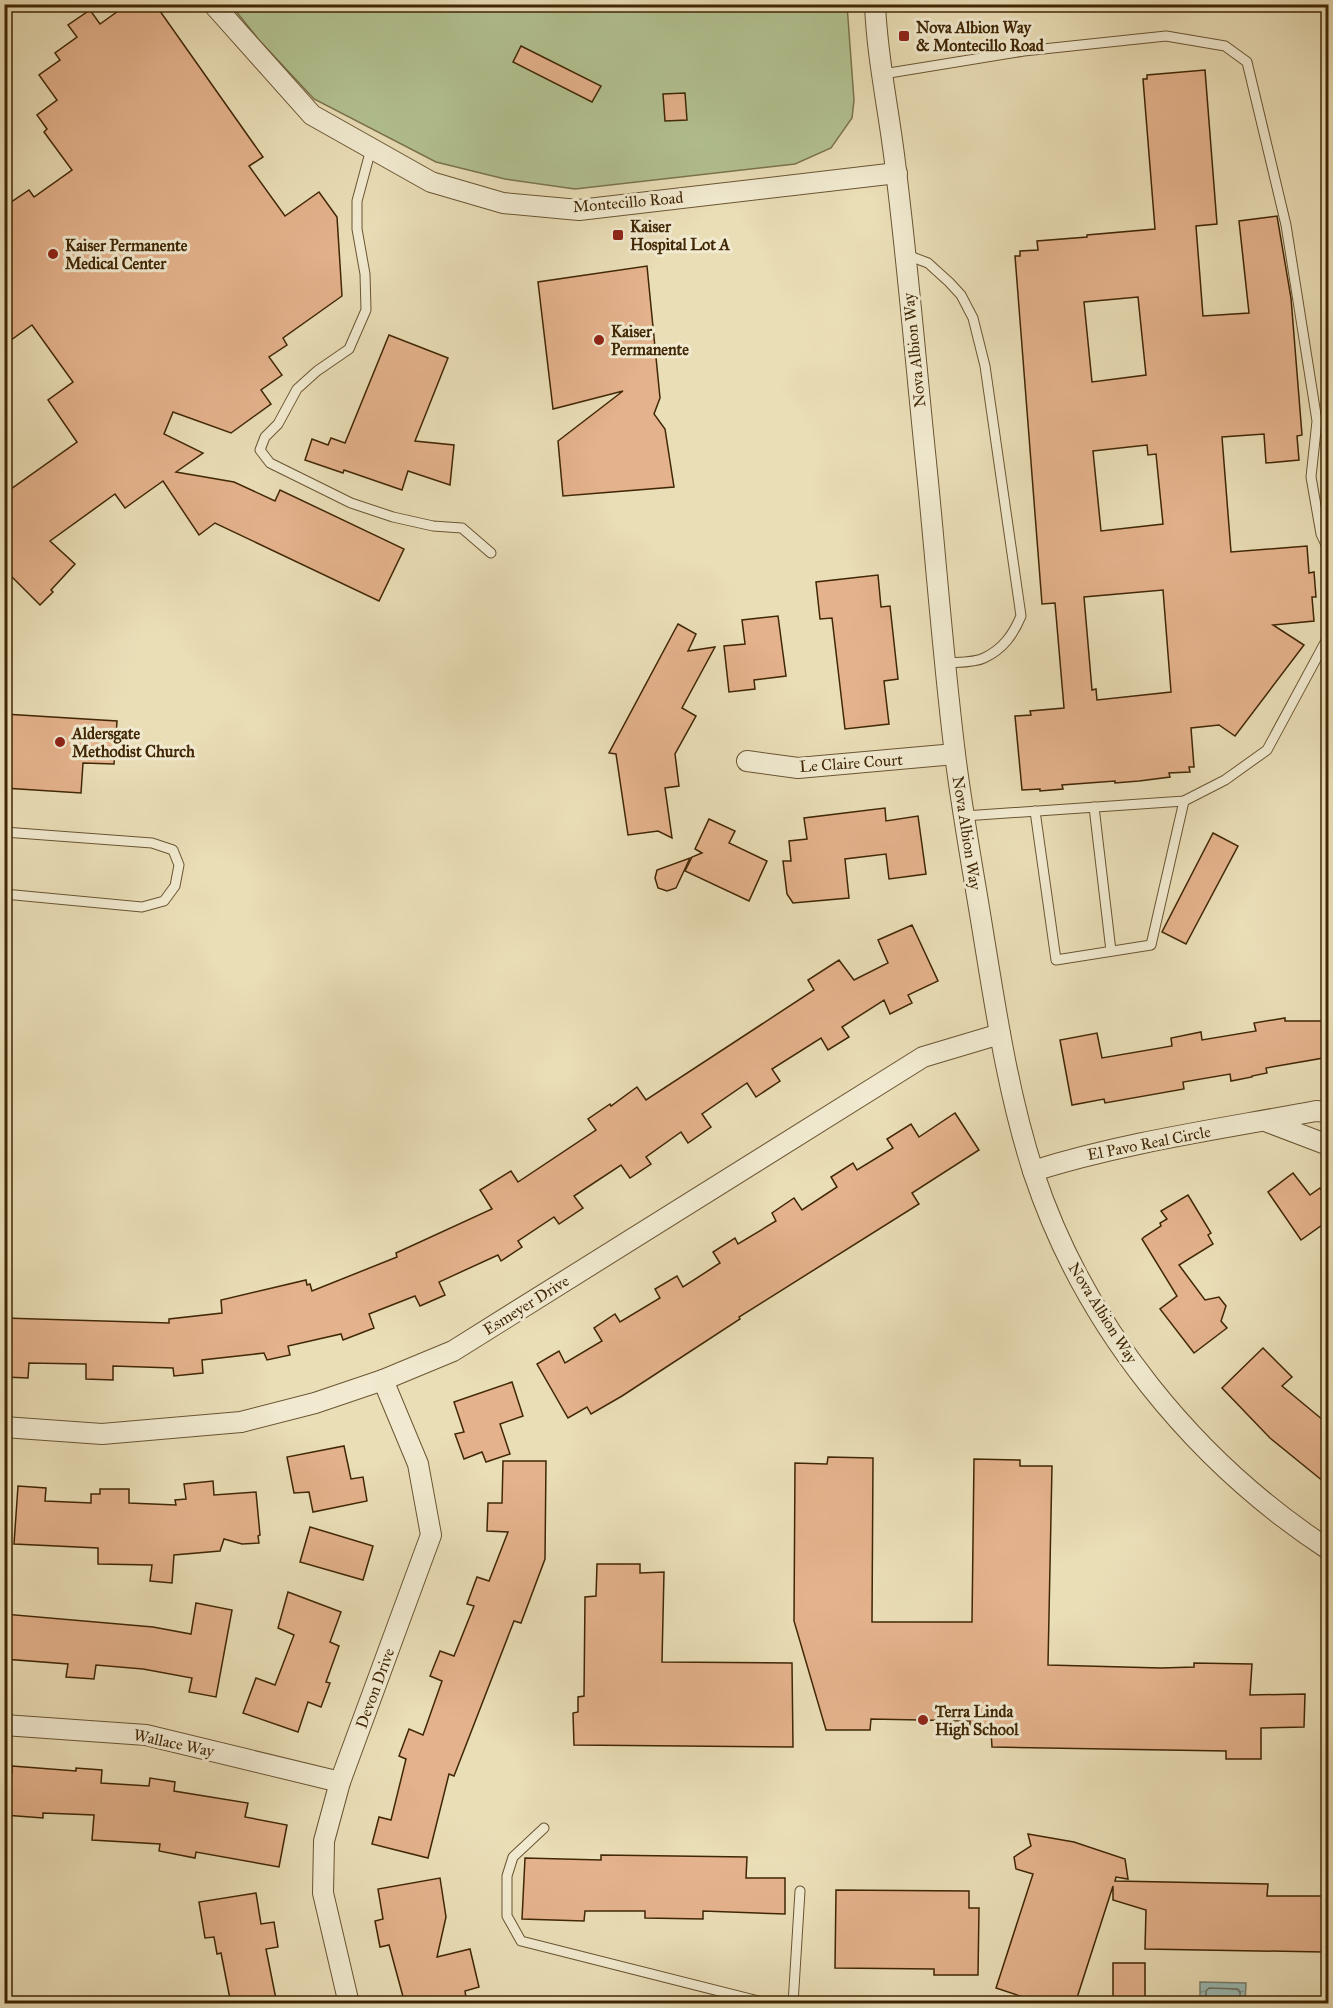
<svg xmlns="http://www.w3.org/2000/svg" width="1333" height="2008" font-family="'IM FELL Great Primer',serif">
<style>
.grass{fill:#b3c292;stroke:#7a744c;stroke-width:1.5}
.water{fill:url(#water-ripples);stroke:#76806f;stroke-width:1.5}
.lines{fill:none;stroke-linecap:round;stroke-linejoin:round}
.shore{stroke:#6d715e;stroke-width:1.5}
.building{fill:#e4b28c;stroke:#402705;stroke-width:1.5;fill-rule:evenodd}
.lane-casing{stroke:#6a5532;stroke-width:11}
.street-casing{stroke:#6a5532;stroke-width:22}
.lane{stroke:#f1ead0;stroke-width:9}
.street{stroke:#f1ead0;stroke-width:20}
.poi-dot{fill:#8f2418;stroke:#f1ead0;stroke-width:2}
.labels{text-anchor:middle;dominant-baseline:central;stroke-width:6;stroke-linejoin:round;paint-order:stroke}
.poi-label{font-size:16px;font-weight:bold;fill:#402705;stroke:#f1ead0;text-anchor:start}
.street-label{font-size:16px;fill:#402705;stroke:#f1ead0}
</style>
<defs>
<pattern id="water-ripples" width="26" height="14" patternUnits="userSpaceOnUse" patternTransform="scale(1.5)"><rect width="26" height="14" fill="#9abbb6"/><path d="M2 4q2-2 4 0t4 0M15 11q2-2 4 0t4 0" fill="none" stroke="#7f9892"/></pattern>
</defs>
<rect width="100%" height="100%" fill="#eadeb7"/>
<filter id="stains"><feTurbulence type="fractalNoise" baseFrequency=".00333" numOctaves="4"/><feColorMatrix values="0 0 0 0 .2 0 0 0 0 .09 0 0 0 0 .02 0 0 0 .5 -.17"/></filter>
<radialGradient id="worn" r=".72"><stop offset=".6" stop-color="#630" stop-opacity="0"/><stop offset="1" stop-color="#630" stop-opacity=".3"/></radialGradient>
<path class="grass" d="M231,5h616l7,95 -2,18 -21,30 -36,16 -220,25 -70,-10 -69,-17 -122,-63 -55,-59z"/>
<path class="water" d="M1200,1982l46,1 -1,20h-45z"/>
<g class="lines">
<path class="shore" d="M1206,2004v-13l3,-3 29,1 2,3v12"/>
</g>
<g class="building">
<path d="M128,4h27l108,153 -14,9 36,50 34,-24 18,25 5,79 -59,42 4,7 -18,12 13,18 -21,15 10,14 -40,29 -58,-21 -9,22 39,19 -27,19 58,10 41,19 5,-11 124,59 -25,52 -164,-78 -16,12 -36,-54 -38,27 -10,-14 -65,47 25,23 -24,26 2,2 -13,13 -36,-36v-75l73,-52 -29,-42 25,-18 -41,-57 -28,20v-138l25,-17 5,7 38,-27 -28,-38 3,-3 -10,-14 20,-15 -18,-25 21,-15 -5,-7 22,-16 -9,-12 22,-15 10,14z"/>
<path d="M521,46l80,40 -9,16 -79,-40z"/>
<path d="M1205,70l12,154 -21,2 7,90 46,-3 -10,-92 38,-5 14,82 11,137 -5,1 2,24 -33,3 -2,-29 -42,3 9,115 76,-6 2,27 5,-1 2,25h-4l2,24 -41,4 31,20 -69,91 -16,-11 -28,3 3,39h-5l1,5 -21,1 1,4 -31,4 -24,2v-2l-53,4 1,4 -23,2v-2l-18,1 -7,-74 16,-1 -1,-4 34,-3 -9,-105 -13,1 -27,-348h5v-5l18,-1 -1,-9 50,-4v-2l68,-6 -12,-150h4v-4zM1138,297l8,78 -54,7 -8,-80zM1147,445l1,10 8,-1 7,70 -62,7 -8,-80zM1163,590l8,102 -74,8 -1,-11 -4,1 -8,-93z"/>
<path d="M685,93l2,27 -22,1 -2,-27z"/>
<path d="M647,266l13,132 -6,16 11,15 9,58 -111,9 -5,-55 65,-50 -70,18 -15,-127z"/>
<path d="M389,335l59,23 -33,83 39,4 -4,40 -42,-14 -6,19 -58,-20 -1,3 -38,-13 7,-21 16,6 3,-7 14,5z"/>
<path d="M878,575l3,32 9,-1 8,73 -14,2 5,43 -44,5 -13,-111 -12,1 -4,-37z"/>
<path d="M778,616l8,60 -32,4 1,9 -26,3 -5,-46 21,-2 -3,-24z"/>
<path d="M678,624l18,10 -8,17 27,-4 -33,61 14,8 -21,38 4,32 -14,2 7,50 -14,-7 -30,4 -12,-81 -7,-1z"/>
<path d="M4,714l113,7 -3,43 -31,-1 -2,30 -77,-5z"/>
<path d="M885,808l1,13 32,-5 8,58 -37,5 -3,-25 -41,5 4,39 -56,5 -6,-9 -4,-33h8l-2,-20 18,-2 -3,-21z"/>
<path d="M709,819l26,12 -6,12 38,18 -18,40 -64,-30 7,-14 10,-4 -7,-4z"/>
<path d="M1213,833l25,13 -52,98 -24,-12z"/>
<path d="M690,858l-14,30 -9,3 -9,-3 -3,-10 2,-8z"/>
<path d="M912,925l26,56 -30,14 4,8 -22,11 -6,-14 -42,27 7,10 -21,13 -7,-12 -49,31 8,12 -24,16 -9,-14 -45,31 9,13 -23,16 -7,-11 -35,25 5,7 -21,14 -9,-13 -47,31 9,12 -24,16 -5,-7 -36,24 4,6 -21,14 -3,-6 -59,27 6,13 -25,11 -5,-10 -46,18 5,14 -31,12 -2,-6 -53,12 2,9 -23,5 -3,-7 -62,7 1,13 -29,3 -1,-8 -60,-2v14l-27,-1v-15l-57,-1 -1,15 -24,-1v-59l165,5v-4l53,-6 -1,-13 85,-20 1,5 3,-1 2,7 85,-34 -1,-4 96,-44 -12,-19 31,-19 7,11 78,-52 -8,-11 22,-15 1,2 26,-19 9,13 168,-110 -6,-10 31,-20 15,20 34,-17 -10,-23z"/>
<path d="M1285,1018v3h44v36l-63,11 1,5 -15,3v1l-21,4 -1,-7 -47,8 1,7 -79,14 -1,-4 -32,6 -12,-65 37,-7 5,25 70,-12 -1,-8 30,-6 1,8 54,-9 -2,-8z"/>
<path d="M955,1113l24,37 -67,43 7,11 -180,113 1,2 -118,77 -31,18 -4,-7 -19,11 -31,-54 22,-13 6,12 37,-22 -8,-13 21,-14 5,8 40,-24 -5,-9 22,-13 6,11 37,-24 -7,-11 22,-14 3,6 38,-23 -4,-8 22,-15 8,12 35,-23 -6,-10 22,-14 4,7 36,-22 -6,-9 24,-15 8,13z"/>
<path d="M1293,1173l17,22 10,-7 9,11v21l-28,20 -33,-48z"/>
<path d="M1188,1195l23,38 -3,2 5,9 -34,21 26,35 14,-3 7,9 -5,15 6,7 -33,25 -34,-44 17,-13 -35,-57 2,-2 17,-11 -1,-3 7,-4 -6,-8z"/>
<path d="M1263,1348l29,29 -10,9 47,39v61l-59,-48 -48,-50z"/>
<path d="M512,1382l11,34 -23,8 10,30 -24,8 -4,-10 -18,7 -9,-25 9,-2 -10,-30z"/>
<path d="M344,1446l7,33 12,-2 4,24 -54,11 -4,-20 -15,1 -7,-36z"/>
<path d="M828,1457l45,1 -1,164h100l2,-163 46,1v6h32l-4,199 113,3 33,-1v-4l58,1 -2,31 55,-1 -1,33 -43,1v31h-35v-8l-234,-4 -1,-15h-21v-11l-99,-2 -1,11h-44l-32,-109 1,-158 32,1z"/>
<path d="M503,1461h43l-1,98 -24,64 -7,-2 -60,155 -5,-2 -21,84 -56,-14 7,-27 12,3 15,-61 -7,-3 10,-27 14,6 19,-54 -12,-5 10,-25 14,5 20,-50 -7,-2 10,-27 12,4 19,-49 -21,-1 1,-28h14z"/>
<path d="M213,1481l1,14 42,-3 4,43 -2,1 1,7 -17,1 -18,-5 -4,12 -46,4 -2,28 -22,-2 2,-16 -54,-1v-16l-84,-4 4,-58 28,2 -1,13 46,2v-9h9v-5h29v14l47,2 -1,-5 11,-1 -2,-15z"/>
<path d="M310,1527l63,19 -10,34 -63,-18z"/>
<path d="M597,1564h43v9l24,-1 -2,90 130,1 1,84 -219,-2 -1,-32 5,-1v-15l6,-1 1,-99 11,-1z"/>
<path d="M288,1592l53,20 -11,30 9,4 -13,36 4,1 -9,24 -13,-5 -10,30 -55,-19 13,-35 19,7 19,-50 -16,-7z"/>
<path d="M196,1603l36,7 -16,87 -27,-5 3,-14 -49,-9 -47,-4 -2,14 -28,-2 2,-13 -64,-5v-45l149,13 38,7z"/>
<path d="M12,1766l64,5v-3l26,2 -1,13 48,3 1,-8 25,4 -1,9 74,12 -3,14 42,8 -8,42 -83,-15 -1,6 -36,-7 1,-7 -68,-4 2,-25 -51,-2v5l-39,-3v-43l8,1z"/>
<path d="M1028,1834l46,8 51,17 3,20 -12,-2 -1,4 153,3 -1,12h57l-1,56 -178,-3 1,-39 -33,-10v-14l-38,118h-31l-48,-16 37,-114 -17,-5 -2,-12 17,-11z"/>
<path d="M601,1855l146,2 -1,21h39v36l-82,-3v8l-58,-1v-7h-60l-1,10 -62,-2 3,-61 76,2z"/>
<path d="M440,1878l6,39 -9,40 33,-8 9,38 -14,4 2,13h-62l-16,-59 -9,2 -5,-26 8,-2 -5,-30z"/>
<path d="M836,1890l133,1v17h10l-1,67h-44v-6l-99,-1z"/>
<path d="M256,1893l5,31 13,-2 4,25 -12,2 11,55h-46l-10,-51 -4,1 -3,-17 -9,1 -6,-36z"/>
<rect x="1113" y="1963" width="32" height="41"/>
</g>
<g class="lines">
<defs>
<g id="lane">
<path d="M58,4l3,2 6,-2"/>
<path d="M875,8l30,-4"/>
<path d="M883,74l141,-23 142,-15 59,10 22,16 39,163 31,196 -6,56 10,57 7,15"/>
<path d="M371,149l-14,52v28l8,45 1,36 -17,39 -32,22 -20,18 -19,35 -13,13 -5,13 10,13 81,40 42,14 40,9 29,2 29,25"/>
<path d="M907,255l21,8 21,19 12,13 12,23 12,48 36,250c-8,19 -18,33 -37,42 -10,5 -27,4 -38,5"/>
<path d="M1094,807l17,144"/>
<path d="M1035,811l21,149 95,-15 33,-144"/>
<path d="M964,816l220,-15 41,-21 42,-30 61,-113"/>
<path d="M4,832l148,11 21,7 6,15 -4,21 -11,15 -22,6 -138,-13"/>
<path d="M544,1828l-31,29 -6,19v40l14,25 249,63"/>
<path d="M793,2004l7,-113"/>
</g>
<g id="street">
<path d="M213,4l99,111 119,67 72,21 76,7 318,-37"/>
<path d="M875,4c2,56 15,111 21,167 12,97 20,194 30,291 10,98 17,195 29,292 7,56 17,111 26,166 14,85 26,171 53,254 51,153 160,287 294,375"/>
<path d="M747,761l51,7 157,-14"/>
<path d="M1265,1121l63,24"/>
<path d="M1033,1171c92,-29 188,-42 283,-60l12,1"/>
<path d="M4,1427l98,7 139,-12 74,-19 68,-23 70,-29 470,-294 77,-23"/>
<path d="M4,1725l142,10 194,47"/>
<path d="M349,2004l-26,-111 1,-52 16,-59 91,-247 -13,-71 -35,-84"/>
</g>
</defs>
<use href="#lane" class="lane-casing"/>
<use href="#street" class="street-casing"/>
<use href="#lane" class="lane"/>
<use href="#street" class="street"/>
</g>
<g class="poi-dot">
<rect x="898" y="30" width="12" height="12" rx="3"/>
<rect x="612" y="229" width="12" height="12" rx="3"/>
<circle cx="53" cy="254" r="6"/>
<circle cx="599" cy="340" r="6"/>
<circle cx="60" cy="742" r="6"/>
<circle cx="923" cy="1720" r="6"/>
</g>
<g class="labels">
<g class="poi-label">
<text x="916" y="27">Nova Albion Way<tspan x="916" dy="18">&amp; Montecillo Road</tspan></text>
<text x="630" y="226">Kaiser<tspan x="630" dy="18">Hospital Lot A</tspan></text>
<text x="65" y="245">Kaiser Permanente<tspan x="65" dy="18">Medical Center</tspan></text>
<text x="611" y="331">Kaiser<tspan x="611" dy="18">Permanente</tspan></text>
<text x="72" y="733">Aldersgate<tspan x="72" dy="18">Methodist Church</tspan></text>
<text x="935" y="1711">Terra Linda<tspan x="935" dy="18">High School</tspan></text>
</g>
<g class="street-label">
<text transform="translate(628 202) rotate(-5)">Montecillo Road</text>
<text transform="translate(914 350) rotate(-96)">Nova Albion Way</text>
<text transform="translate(851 763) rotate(-4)">Le Claire Court</text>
<text transform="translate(967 833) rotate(81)">Nova Albion Way</text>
<text transform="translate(1149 1143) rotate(-11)">El Pavo Real Circle</text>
<text transform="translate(526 1305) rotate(-32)">Esmeyer Drive</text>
<text transform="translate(1103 1313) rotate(58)">Nova Albion Way</text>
<text transform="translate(375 1688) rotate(-70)">Devon Drive</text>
<text transform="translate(174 1743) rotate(12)">Wallace Way</text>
</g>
</g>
<rect width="1333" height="2008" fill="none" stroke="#eadeb7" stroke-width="24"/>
<rect x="6" y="6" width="1321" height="1996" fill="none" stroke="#402705" stroke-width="3"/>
<rect x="12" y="12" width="1309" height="1984" fill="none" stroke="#402705" stroke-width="1.5"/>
<rect width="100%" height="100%" filter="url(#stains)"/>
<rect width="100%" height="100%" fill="url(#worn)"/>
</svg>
